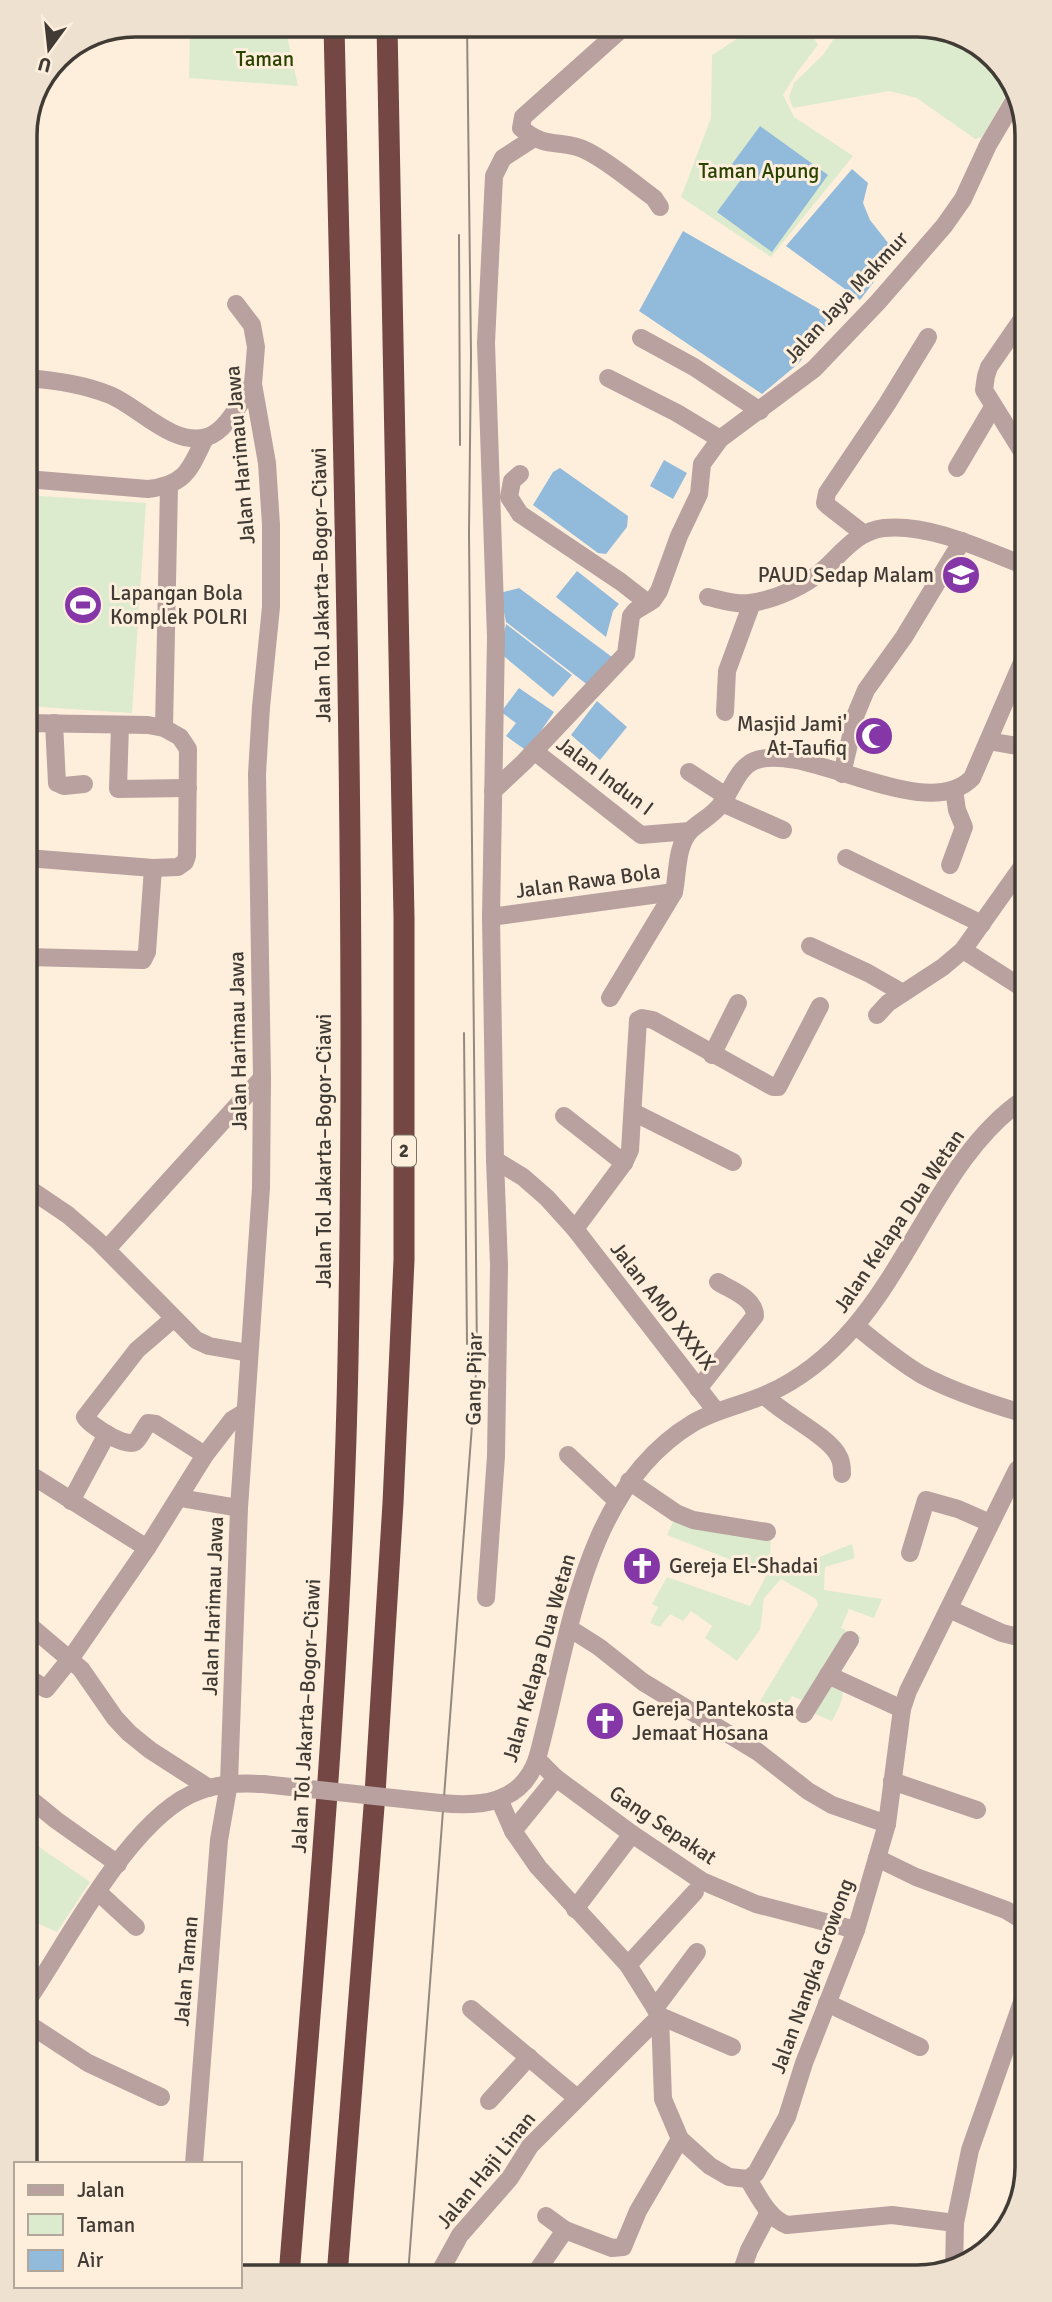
<svg xmlns="http://www.w3.org/2000/svg" width="1052" height="2302" font-family="Signika,sans-serif">
<style>
.green{fill:#dceace}
.water{fill:#92bada}
.lines{fill:none;stroke-linecap:round;stroke-linejoin:round}
.minor{stroke:#b9a19f;stroke-width:18}
.highway{stroke:#744744;stroke-width:21}
.tram{stroke:#93897e;stroke-width:2}
.minor-bridge{stroke:#b9a19f;stroke-width:18}
.labels{text-anchor:middle;dominant-baseline:central;stroke-width:6;stroke-linejoin:round;paint-order:stroke}
.shield{fill:#feefdd;stroke:#7a7167;stroke-width:2}
.shield-label{font-size:19px;font-weight:bold;fill:#413b35}
.park-label{font-size:21px;fill:#2b4300;stroke:#feefdd}
.street-label{font-size:21px;fill:#413b35;stroke:#feefdd}
.poi-label{font-size:21px;fill:#413b35;stroke:#feefdd;text-anchor:start}
.rim{fill:none;stroke:#413b35;stroke-width:3.5}
</style>
<rect width="100%" height="100%" fill="#feefdd"/>
<g class="green">
<path d="M743,25h29l1,3 34,-1 11,18 -20,26 -15,24 11,22 59,39 -82,101 -90,-60 30,-79 1,-63 34,-22z"/>
<path d="M853,25h72l60,23 26,37 -28,52 -8,2 -58,-41 -28,-7 -96,17 -4,-11 5,-14 29,-28 10,-15z"/>
<path d="M190,30l97,5 11,51 -109,-8z"/>
<path d="M26,495l120,8 -14,210 -106,-7z"/>
<path d="M676,1516l95,20 -1,22 24,9 58,-23 3,14 -30,9 -1,23 58,9 -8,19 -25,-9 -8,19 20,9 -21,37c6,21 2,28 -8,47l-22,-9 2,-8 -20,-8 -10,16 -22,-11 58,-96 -2,-6 -35,-20 -17,19 -4,32 -23,31 -32,-23 7,-12 -21,-15 -8,10 -13,-7 -10,13 -10,-4 8,-16 -6,-3 15,-27 83,29 17,-32 -100,-39z"/>
<path d="M29,1840l61,42 -33,50 -27,-12z"/>
</g>
<g class="water">
<path d="M760,126l68,49 -56,77 -55,-40 23,-31 -13,-10z"/>
<path d="M852,169l16,14 -5,20 7,17 26,33 -36,47 -74,-54z"/>
<path d="M683,231l150,86 -34,46 -37,31 -123,-83z"/>
<path d="M664,460l23,13 -14,26 -23,-13z"/>
<path d="M560,468l68,48 -1,11 -21,27 -8,-1 -65,-48 20,-33z"/>
<path d="M577,571l42,33 -6,7 -7,26 -50,-40z"/>
<path d="M519,588l93,69 -23,29 -83,-64 -6,-29z"/>
<path d="M506,624l66,51 -19,22 -53,-44z"/>
<path d="M519,688l35,24 -27,39 -21,-15 10,-13 -15,-11z"/>
<path d="M597,701l30,26 -27,33 -29,-25z"/>
</g>
<g class="lines">
<g class="minor">
<path d="M626,25l-103,92 -2,11c26,23 41,10 66,23 24,12 46,32 67,47l6,9"/>
<path d="M1022,319l-33,48 -3,9 -2,14 39,63"/>
<path d="M641,338l53,29 66,44"/>
<path d="M25,378c30,2 58,6 85,17 29,12 63,52 97,42 20,-6 34,-37 46,-53"/>
<path d="M608,378l69,35 43,26"/>
<path d="M957,468l36,-61"/>
<path d="M520,474l-8,7 -3,16 11,17 101,68 27,21"/>
<path d="M26,479l122,10c38,-4 42,-20 57,-51"/>
<path d="M864,534l-36,-28 -3,-3 2,-10 60,-89 41,-67"/>
<path d="M708,597c14,3 28,8 42,6 25,-3 55,-17 73,-33 19,-17 34,-39 61,-42 44,-5 98,21 139,37"/>
<path d="M725,712l2,-41 25,-68"/>
<path d="M26,723l122,2 16,3 16,9 8,12 -1,107 -2,6 -7,5 -25,1 -126,-10"/>
<path d="M54,723l3,60 7,3 20,-2"/>
<path d="M120,725l-2,64 70,-1"/>
<path d="M164,728l5,-241"/>
<path d="M988,741l35,6"/>
<path d="M534,751l107,84 49,-4"/>
<path d="M689,772l37,24"/>
<path d="M842,774l14,-60 10,-24 38,-53 58,-96"/>
<path d="M493,791l31,-29 102,-108 5,-38 4,-5 18,-11 6,-9 20,-55 20,-42 3,-30 18,-25 94,-70 64,-67 66,-76 19,-27 25,-54 30,-51"/>
<path d="M722,803l61,27"/>
<path d="M846,858l136,66"/>
<path d="M950,865l14,-38 -7,-17 -3,-20"/>
<path d="M491,917l183,-25c4,-19 2,-46 16,-61 10,-10 23,-15 32,-28 10,-14 16,-35 32,-42 51,-21 171,65 218,17l51,-118"/>
<path d="M810,946l58,27 35,20"/>
<path d="M963,950l61,39"/>
<path d="M27,957l116,3 4,-8 6,-84"/>
<path d="M610,998l64,-106"/>
<path d="M877,1015l11,-12 55,-36 20,-17 61,-86"/>
<path d="M712,1055l26,-52"/>
<path d="M633,1112l100,50"/>
<path d="M564,1116l60,47"/>
<path d="M495,1160l28,17 24,21 28,31 141,182"/>
<path d="M28,1188l40,27 30,26 98,99 13,6 40,7"/>
<path d="M575,1229l49,-66 6,-13 8,-130 4,-2 11,2 120,67h5l42,-81"/>
<path d="M107,1249l155,-171"/>
<path d="M173,1319l-36,31 -52,67c5,8 40,31 50,25 5,-4 9,-14 13,-19l8,1 49,31"/>
<path d="M856,1326c21,17 42,35 66,49 32,17 69,29 103,39"/>
<path d="M698,1389l57,-73c0,-18 -24,-26 -37,-34"/>
<path d="M765,1396c17,18 66,41 74,61 3,5 3,11 3,17"/>
<path d="M568,1455l48,45"/>
<path d="M28,1473l119,75"/>
<path d="M629,1481l47,32 17,7 74,12"/>
<path d="M180,1498l59,10"/>
<path d="M71,1501l36,-67"/>
<path d="M910,1553l16,-53 32,9 32,14"/>
<path d="M486,1598l10,-142 3,-191 -4,-105 -4,-243 5,-280 -10,-294 8,-167 9,-18 31,-20"/>
<path d="M949,1609l53,24 24,6"/>
<path d="M29,1625l52,44 34,49 14,15 21,17 59,38"/>
<path d="M569,1628l30,19 44,35 115,70 50,39 24,14 55,19"/>
<path d="M828,1675l74,34"/>
<path d="M29,1678l17,11 25,-31 76,-110 58,-93 27,-35 13,-8"/>
<path d="M804,1714l46,-74"/>
<path d="M537,1759l19,19 76,56 70,47 54,23 100,26"/>
<path d="M892,1781l85,29"/>
<path d="M29,1798l27,22 62,44"/>
<path d="M499,1799l14,32 25,36 90,98 32,51 3,83 17,40 30,27 19,11 19,2 8,-6 31,-56 17,-54 52,-133 31,-106 15,-115 6,-18 109,-221 8,-6"/>
<path d="M440,1803c41,4 81,1 97,-44 32,-115 44,-269 156,-336 24,-14 50,-18 74,-29 34,-15 63,-39 87,-67 60,-69 94,-177 170,-228"/>
<path d="M513,1831l43,-53"/>
<path d="M877,1858l39,19 90,33 21,13"/>
<path d="M98,1892l38,35"/>
<path d="M575,1909l57,-75"/>
<path d="M628,1965l67,-73"/>
<path d="M30,1997c39,-58 103,-183 169,-206 22,-8 42,-8 64,-7"/>
<path d="M827,2003l93,44"/>
<path d="M655,2008l42,-56"/>
<path d="M471,2009l106,89"/>
<path d="M30,2025l58,38 73,34"/>
<path d="M489,2101l40,-44"/>
<path d="M194,2164l25,-324 10,-57 10,-275 22,-320 1,-110 -5,-304 4,-67 10,-100v-82l-4,-62 -14,-79 3,-37 -4,-22 -16,-21"/>
<path d="M748,2179c10,16 20,39 39,46l105,-10 63,8"/>
<path d="M546,2216l19,14"/>
<path d="M954,2271l1,-48 15,-73 57,-162"/>
<path d="M741,2273l8,-23 20,-38"/>
<path d="M535,2274l30,-44 47,18 11,-1 15,-36 42,-72"/>
<path d="M438,2275l22,-40 50,-57 20,-32 130,-130 72,31"/>
</g>
<g class="highway">
<path d="M289,2276c24,-305 53,-609 59,-915 9,-446 -4,-891 -14,-1336"/>
<path d="M337,2276l38,-482 18,-291 11,-243v-342l-17,-893"/>
</g>
<g class="tram">
<path d="M459,235l1,210"/>
<path d="M464,1033l3,311"/>
<path d="M408,2275l69,-916 -8,-826 2,-178 -4,-330"/>
</g>
<path class="minor-bridge" d="M263,1784l177,19"/>
</g>
<defs>
<symbol id="school-disc" viewBox="-11 -11 22 22"><circle r="9.5" fill="#8637a7" stroke="#feefdd"/><path d="M0-5L7-2L0 1L-7-2ZM-4 1L0 2.5L4 1V4Q0 6-4 4Z" fill="#fff"/></symbol>
<symbol id="stadium-disc" viewBox="-11 -11 22 22"><circle r="9.5" fill="#8637a7" stroke="#feefdd"/><path d="M0-5a6.5 5 0 1 0 0 10a6.5 5 0 1 0 0-10ZM-3.5-1.8h7v3.6h-7Z" fill="#fff"/></symbol>
<symbol id="mosque-disc" viewBox="-11 -11 22 22"><circle r="9.5" fill="#8637a7" stroke="#feefdd"/><path d="M3.5-4.9A6 6 0 1 0 3.5 4.9A5 5 0 1 1 3.5-4.9Z" fill="#fff"/></symbol>
<symbol id="church-disc" viewBox="-11 -11 22 22"><circle r="9.5" fill="#8637a7" stroke="#feefdd"/><path d="M-1.2-6h2.4v3.5h3.3v2.4h-3.3V6h-2.4V-.1h-3.3v-2.4h3.3Z" fill="#fff"/></symbol>
</defs>
<g fill-rule="evenodd">
<use href="#school-disc" x="939" y="553" width="44" height="44"/>
<use href="#stadium-disc" x="61" y="583" width="44" height="44"/>
<use href="#mosque-disc" x="852" y="714" width="44" height="44"/>
<use href="#church-disc" x="620" y="1544" width="44" height="44"/>
<use href="#church-disc" x="583" y="1699" width="44" height="44"/>
</g>
<g class="labels">
<rect class="shield" x="392" y="1135.5" width="24" height="31" rx="5"/>
<g class="shield-label">
<text x="404" y="1151">2</text>
</g>
<g class="park-label">
<text x="265" y="59">Taman</text>
<text x="759" y="171">Taman Apung</text>
</g>
<g class="street-label">
<text transform="translate(846 297) rotate(-47)">Jalan Jaya Makmur</text>
<text transform="translate(240 455) rotate(-95)">Jalan Harimau Jawa</text>
<text transform="translate(321 585) rotate(-91)">Jalan Tol Jakarta–Bogor–Ciawi</text>
<text transform="translate(605 776) rotate(37)">Jalan Indun I</text>
<text transform="translate(588 881) rotate(-8)">Jalan Rawa Bola</text>
<text transform="translate(238 1041) rotate(-91)">Jalan Harimau Jawa</text>
<text transform="translate(324 1151) rotate(-90)">Jalan Tol Jakarta–Bogor–Ciawi</text>
<text transform="translate(899 1221) rotate(-56)">Jalan Kelapa Dua Wetan</text>
<text transform="translate(663 1306) rotate(52)">Jalan AMD XXXIX</text>
<text transform="translate(474 1379) rotate(-89)">Gang Pijar</text>
<text transform="translate(213 1606) rotate(-88)">Jalan Harimau Jawa</text>
<text transform="translate(539 1658) rotate(-74)">Jalan Kelapa Dua Wetan</text>
<text transform="translate(306 1716) rotate(-87)">Jalan Tol Jakarta–Bogor–Ciawi</text>
<text transform="translate(663 1825) rotate(34)">Gang Sepakat</text>
<text transform="translate(186 1971) rotate(-85)">Jalan Taman</text>
<text transform="translate(812 1976) rotate(-70)">Jalan Nangka Growong</text>
<text transform="translate(486 2170) rotate(-51)">Jalan Haji Linan</text>
</g>
<g class="poi-label">
<text x="934" y="575" text-anchor="end">PAUD Sedap Malam</text>
<text x="110" y="593">Lapangan Bola<tspan x="110" dy="24">Komplek POLRI</tspan></text>
<text x="847" y="724" text-anchor="end">Masjid Jami'<tspan x="847" dy="24">At-Taufiq</tspan></text>
<text x="669" y="1566">Gereja El-Shadai</text>
<text x="632" y="1709">Gereja Pantekosta<tspan x="632" dy="24">Jemaat Hosana</tspan></text>
</g>
</g>
<path d="M0 0H1052V2302H0ZM135 37H917A98 98 0 0 1 1015 135V2167A98 98 0 0 1 917 2265H135A98 98 0 0 1 37 2167V135A98 98 0 0 1 135 37Z" fill="#efe1d0" fill-rule="evenodd"/>
<path class="rim" d="M135 37H917A98 98 0 0 1 1015 135V2167A98 98 0 0 1 917 2265H135A98 98 0 0 1 37 2167V135A98 98 0 0 1 135 37Z"/>
<rect x="14" y="2162" width="228" height="126" fill="#feefdd" stroke="#b2a79a" stroke-width="2"/>
<rect x="28" y="2185" width="35" height="10" fill="#b9a19f" stroke="#b2a79a" stroke-width="2"/>
<text x="77" y="2197" font-size="21" fill="#413b35">Jalan</text>
<rect x="28" y="2214" width="35" height="21" fill="#dceace" stroke="#b2a79a" stroke-width="2"/>
<text x="77" y="2232" font-size="21" fill="#413b35">Taman</text>
<rect x="28" y="2250" width="35" height="21" fill="#92bada" stroke="#b2a79a" stroke-width="2"/>
<text x="77" y="2267" font-size="21" fill="#413b35">Air</text>
<g transform="translate(49 49) rotate(195)" stroke="#feefdd" stroke-width="5" paint-order="stroke">
<path d="M0-5L12 26L0 18L-12 26Z" fill="#413b35"/>
<text y="-10" font-size="19" font-weight="bold" text-anchor="middle" fill="#413b35">U</text>
</g>
</svg>
